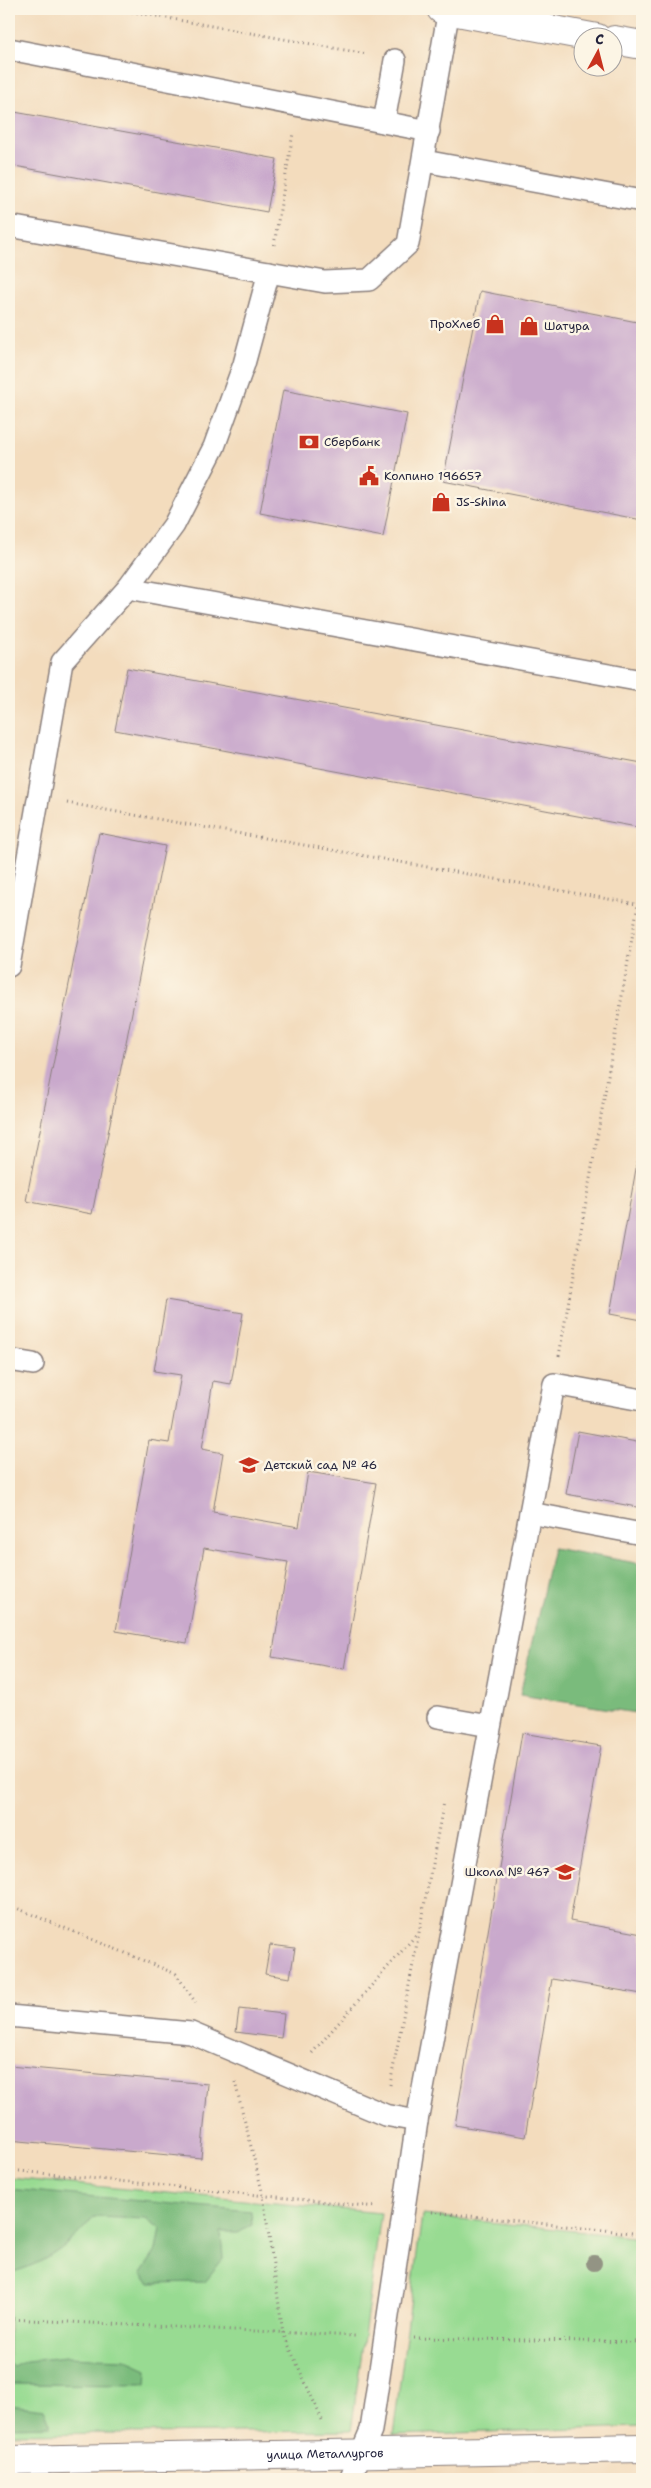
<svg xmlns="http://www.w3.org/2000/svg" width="651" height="2488" font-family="'Shantell Sans',sans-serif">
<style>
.green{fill:#98db92;stroke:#5d7e66}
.forest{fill:#7abb7c;stroke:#4e6e5c}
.building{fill:#c9a9cc}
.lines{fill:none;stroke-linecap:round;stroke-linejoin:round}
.lane-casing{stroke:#8a7f7c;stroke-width:24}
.street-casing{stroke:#8a7f7c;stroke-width:30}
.secondary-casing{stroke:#8a7f7c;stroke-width:30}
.path{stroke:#8a7f7c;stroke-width:3;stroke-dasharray:1 4;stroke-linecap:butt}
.lane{stroke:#fff;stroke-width:21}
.street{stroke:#fff;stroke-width:28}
.secondary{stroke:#fff;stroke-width:28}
.tree{fill:#939484}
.labels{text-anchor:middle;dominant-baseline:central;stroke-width:5;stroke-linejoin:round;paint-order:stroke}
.poi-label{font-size:12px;fill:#22223b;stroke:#fcf5e5;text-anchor:start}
.street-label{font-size:12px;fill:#22223b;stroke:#fcf5e5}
</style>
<rect width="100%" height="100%" fill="#fcf5e5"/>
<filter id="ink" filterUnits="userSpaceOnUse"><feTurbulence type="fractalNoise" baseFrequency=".02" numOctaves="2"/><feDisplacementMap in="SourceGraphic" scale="10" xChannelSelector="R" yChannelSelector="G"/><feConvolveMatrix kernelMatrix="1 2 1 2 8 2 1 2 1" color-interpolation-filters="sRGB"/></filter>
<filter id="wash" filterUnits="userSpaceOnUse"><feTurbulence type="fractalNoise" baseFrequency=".0096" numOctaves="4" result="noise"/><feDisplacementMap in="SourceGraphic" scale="20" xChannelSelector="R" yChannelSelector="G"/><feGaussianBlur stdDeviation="1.12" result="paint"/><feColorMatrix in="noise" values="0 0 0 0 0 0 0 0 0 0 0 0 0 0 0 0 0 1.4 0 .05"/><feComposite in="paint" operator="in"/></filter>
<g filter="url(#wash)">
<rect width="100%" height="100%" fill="#f3dcbd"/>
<g class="green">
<path d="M9,2178l372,35 -30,218 -342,3z"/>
<path d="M422,2215l220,23v189l-249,8z"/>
</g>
<g class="forest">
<path d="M553,1548l89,16v150l-122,-19z"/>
<path d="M9,2189l242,22 1,14 -15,7h-16l2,27 -19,23 -54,1 -9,-10 15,-22 4,-23 -14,-9 -53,-2c-21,28 -51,48 -84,56z"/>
<path d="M67,2357l58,2 22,10 -1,16 -137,-1v-21l4,4 13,-6z"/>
<path d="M9,2405l35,4 7,17 -42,1z"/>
</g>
<g id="blocks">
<g class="building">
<path d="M9,111l268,48 -10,53 -258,-47z"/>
<path d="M480,291l162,32v197l-199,-39z"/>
<path d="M283,390l124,24 -24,123 -123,-24z"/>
<path d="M127,668l515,95v65l-527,-98z"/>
<path d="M99,833l66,13 -73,368 -66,-13z"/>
<path d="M641,1141h1v179l-32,-6z"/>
<path d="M166,1300l77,13 -12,71 -18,-3 -11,68 21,4 -10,59 86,15 9,-55 68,11 -32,186 -72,-12 16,-95 -84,-14 -17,95 -71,-12 33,-191 20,3 12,-68 -27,-4z"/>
<path d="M578,1431l64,12v65l-76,-14z"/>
<path d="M522,1733l79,13 -31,175 72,13v60l-90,-15 -27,158 -70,-12z"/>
<path d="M270,1945l25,3 -5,30 -25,-4z"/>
<path d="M239,2009l45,5 -3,24 -45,-6z"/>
<path d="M9,2066l199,18 -7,74 -192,-18z"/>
</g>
</g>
</g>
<g filter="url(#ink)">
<use href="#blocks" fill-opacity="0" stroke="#8a7f7c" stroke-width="1"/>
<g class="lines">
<defs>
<g id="lane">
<path d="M9,49l420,82"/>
<path d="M384,122l11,-62"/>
<path d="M424,161l218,40"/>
<path d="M9,226l316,56 44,-2 39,-36 41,-235"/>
<path d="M128,588l514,93"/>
<path d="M9,966l53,-304 66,-74 46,-63 40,-78 30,-83 25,-92"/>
<path d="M9,1360l24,4"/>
<path d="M530,1513l112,21"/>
<path d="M438,1717l52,9"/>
<path d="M9,2016l182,17 194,82 32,6 -46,309 -21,49"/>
<path d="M417,2121l137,-737 88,16"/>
</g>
<g id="street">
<path id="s1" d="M9,2460l633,-12"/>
</g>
<g id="secondary">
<path d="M441,9l156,29"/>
<path d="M614,40l28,5"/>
</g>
</defs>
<use href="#lane" class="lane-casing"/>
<use href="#street" class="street-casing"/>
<use href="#secondary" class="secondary-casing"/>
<g class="path">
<path d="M117,9l250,45"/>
<path d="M274,245l19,-112"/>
<path d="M67,803l575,102"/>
<path d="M559,1356l79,-452"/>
<path d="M9,1905l167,69 20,29"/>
<path d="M312,2053l105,-119"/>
<path d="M235,2082l28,113 20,138 40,89"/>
<path d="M390,2085l54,-284"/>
<path d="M9,2170l367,37"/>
<path d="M432,2212l210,22"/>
<path d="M9,2319l346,17"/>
<path d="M414,2338l228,4"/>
</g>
<use href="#lane" class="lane"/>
<use href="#street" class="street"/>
<use href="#secondary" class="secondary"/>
</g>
<circle class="tree" cx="594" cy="2263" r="8"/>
</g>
<defs>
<symbol id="shop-bare" viewBox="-9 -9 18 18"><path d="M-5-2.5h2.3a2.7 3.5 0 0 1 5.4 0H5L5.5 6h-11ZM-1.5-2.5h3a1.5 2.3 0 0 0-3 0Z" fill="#c8321e" stroke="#fcf5e5" stroke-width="2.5" paint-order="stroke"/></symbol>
<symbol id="bank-bare" viewBox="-9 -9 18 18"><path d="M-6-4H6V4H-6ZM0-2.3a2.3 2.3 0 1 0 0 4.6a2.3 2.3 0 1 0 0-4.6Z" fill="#c8321e" stroke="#fcf5e5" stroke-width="2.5" paint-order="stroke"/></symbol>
<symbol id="civic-bare" viewBox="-9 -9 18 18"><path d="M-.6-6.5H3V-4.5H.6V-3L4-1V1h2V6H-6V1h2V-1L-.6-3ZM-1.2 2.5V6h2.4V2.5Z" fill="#c8321e" stroke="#fcf5e5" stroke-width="2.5" paint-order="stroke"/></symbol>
<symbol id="school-bare" viewBox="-9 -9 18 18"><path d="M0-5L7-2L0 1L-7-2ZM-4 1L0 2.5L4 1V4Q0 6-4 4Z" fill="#c8321e" stroke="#fcf5e5" stroke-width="2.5" paint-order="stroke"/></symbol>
</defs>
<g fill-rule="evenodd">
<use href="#shop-bare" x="481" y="310" width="28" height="28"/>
<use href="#shop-bare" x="515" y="312" width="28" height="28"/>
<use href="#bank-bare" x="295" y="428" width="28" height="28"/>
<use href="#civic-bare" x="355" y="462" width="28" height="28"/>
<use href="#shop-bare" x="427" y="488" width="28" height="28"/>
<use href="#school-bare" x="235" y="1451" width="28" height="28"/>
<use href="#school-bare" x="551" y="1858" width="28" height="28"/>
</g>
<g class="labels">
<g class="poi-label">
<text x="480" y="324" text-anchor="end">ПроХлеб</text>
<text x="544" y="326">Шатура</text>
<text x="324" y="442">Сбербанк</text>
<text x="384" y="476">Колпино 196657</text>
<text x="456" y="502">JS-Shina</text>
<text x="264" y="1465">Детский сад № 46</text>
<text x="550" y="1872" text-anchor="end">Школа № 467</text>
</g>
<g class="street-label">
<text stroke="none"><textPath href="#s1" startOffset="316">улица Металлургов</textPath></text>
</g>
</g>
<rect width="651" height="2488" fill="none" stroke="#fcf5e5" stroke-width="30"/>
<g transform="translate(598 52) rotate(7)"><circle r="24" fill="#fcf5e5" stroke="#a5a1a1"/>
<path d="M0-4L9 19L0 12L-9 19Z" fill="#c8321e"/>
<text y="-8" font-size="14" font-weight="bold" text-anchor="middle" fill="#22223b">С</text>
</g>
</svg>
